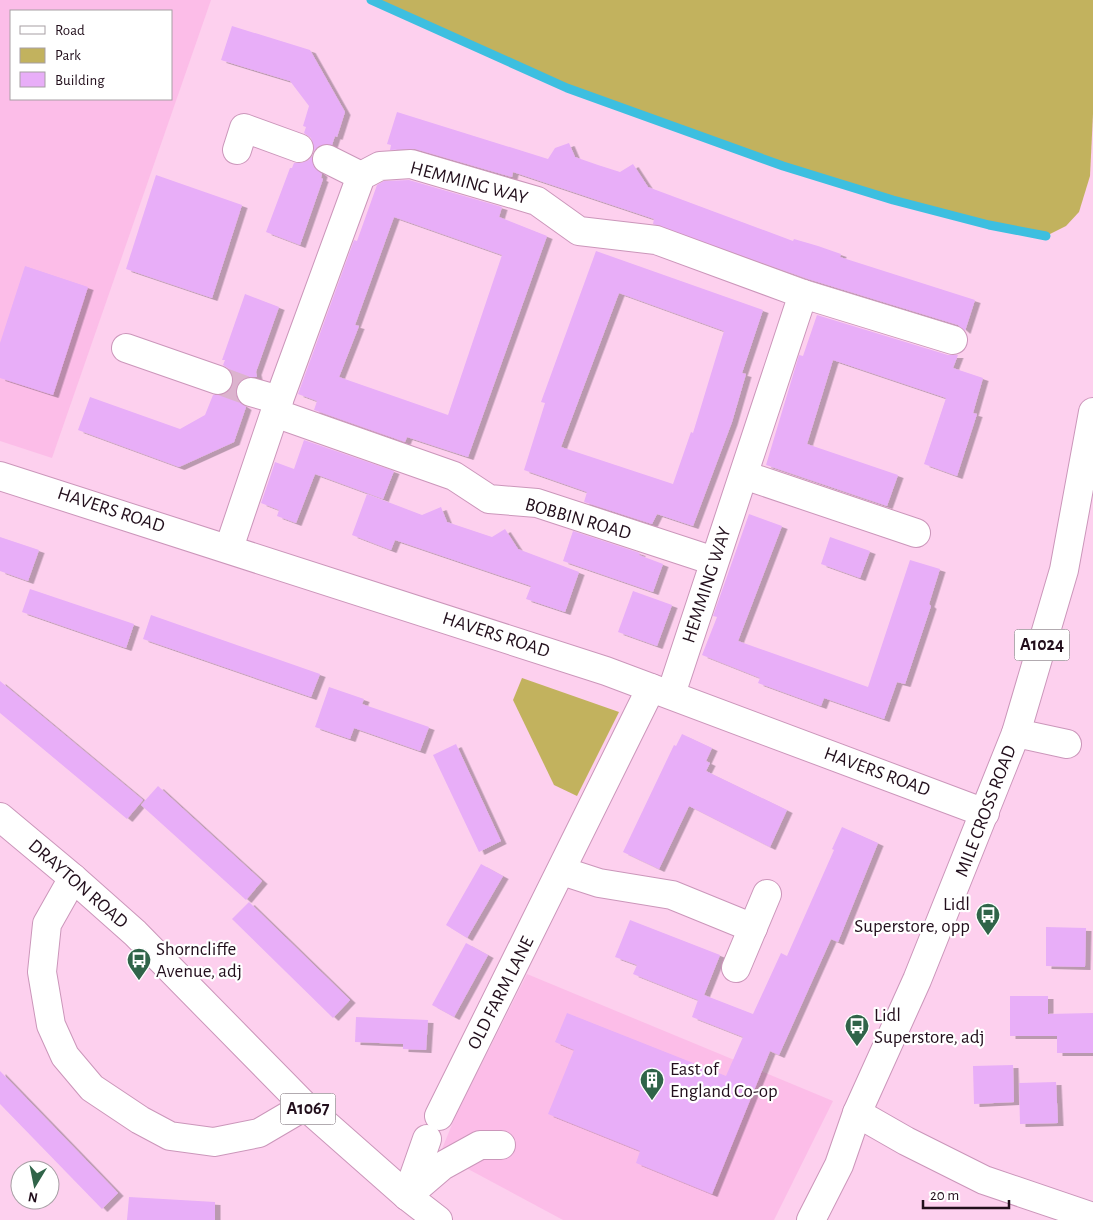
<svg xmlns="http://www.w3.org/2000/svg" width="1093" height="1220" font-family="'Alegreya Sans',sans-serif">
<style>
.built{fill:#fcbde8;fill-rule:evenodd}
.green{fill:#c2b25e}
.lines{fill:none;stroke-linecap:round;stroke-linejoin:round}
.stream{stroke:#3dbfe0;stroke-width:9}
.building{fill:#e8aef8;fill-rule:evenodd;filter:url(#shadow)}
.minor-tunnel{stroke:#dcb3ce;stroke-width:28;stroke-dasharray:28 14;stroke-linecap:butt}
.minor-casing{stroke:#cb96ba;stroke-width:30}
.major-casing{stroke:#cb96ba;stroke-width:30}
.minor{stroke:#fff;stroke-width:28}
.major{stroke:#fff;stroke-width:28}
.labels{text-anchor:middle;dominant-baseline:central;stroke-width:4.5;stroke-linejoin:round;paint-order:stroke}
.shield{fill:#fff;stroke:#645760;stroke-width:1}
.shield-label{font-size:18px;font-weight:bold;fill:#220f1c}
.street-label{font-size:19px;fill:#220f1c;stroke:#fff}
.poi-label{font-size:19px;fill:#220f1c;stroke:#fff;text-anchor:start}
</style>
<defs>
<filter id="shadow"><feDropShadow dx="5.5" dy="3" stdDeviation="0" flood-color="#0004"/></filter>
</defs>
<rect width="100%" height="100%" fill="#fdd0ee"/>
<g class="built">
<path d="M0,0h211l-159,458 -52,-17zM11,11h160v88h-160z"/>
<path d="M527,974l306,127 -59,119h-211l-123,-66 15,-37z"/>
</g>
<g class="green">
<path d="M371,0h722v114l-3,62 -11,36 -13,14 -20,10 -57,-11 -96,-25 -110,-34 -216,-78z"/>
<path d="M522,678l97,34 -42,84 -23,-11 -41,-85z"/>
</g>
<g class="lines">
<path class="stream" d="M371,0l196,88 216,78 110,34 96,25 57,11"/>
</g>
<g class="building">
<path d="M232,26l78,24 35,62 -8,25 -2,-1 -3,9 -13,1 -5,5 -3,-13 -7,-5 2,-6 -3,-1 6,-20 -19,-25 -69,-21z"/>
<path d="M397,112l151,47 7,-11 14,-5 6,14 23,8 22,7 13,-8 15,23 145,54 1,-2 24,7 23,8 -1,3 135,43 -10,31 -7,-6 -150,-46 -155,-55 1,-5 -141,-47 -1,5 -97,-28 -25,1 1,-5 -4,-1z"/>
<path d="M312,156l2,11 8,7 -1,4 2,1 -23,66 -34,-13 24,-64h2l2,-5h7l8,-3z"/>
<path d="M156,175l86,30 -30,93 -86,-29z"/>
<path d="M409,180l93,27 -3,10 48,19 -79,221 -61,-20 -2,5 -91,-32 3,-9 -19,-7 56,-154 3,1 20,-56 7,-4zM394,217l108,38 -54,160 -109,-38 20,-51 -4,-1z"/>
<path d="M596,251l167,59 -21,63 4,1 -14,48 -39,104 -36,-12 -5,10 -68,-22 3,-10 -63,-22 21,-67 -4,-1zM619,293l105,38 -31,102 -2,-1 -18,52 -112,-37z"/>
<path d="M25,266l63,21 -35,108 -53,-17v-35z"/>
<path d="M245,294l34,13 -23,65 1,5h-10l-7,4 -4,6v9l4,7 6,4 -12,35 -55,25 -101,-37 12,-33 90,32 25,-14 8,-20h7l8,-3 5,-7v-8l-4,-8 -6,-4 2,-5h-3z"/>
<path d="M817,315l131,40h10l-5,13 30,10 -10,35 4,1 -20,62 -33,-12 22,-66 -113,-38 -26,84 91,31 -11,31 -121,-41 33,-110 4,1z"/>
<path d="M304,440l90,31 -11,28 -68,-25 -19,49 -19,-7 2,-6 -18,-7 9,-26 5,-15 19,7z"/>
<path d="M367,494l55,21 19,-8 6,15 45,15 13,-8 13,20 61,23 -14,40 -39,-13 5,-13 -136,-46 -4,10 -39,-15z"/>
<path d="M749,514l33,12 -44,115 130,46 42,-127 30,9 -11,35 2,2 -26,78 -8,-2 -13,37 -60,-21 -3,8 -63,-23 2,-5 -58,-23 15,-38 -4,-1z"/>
<path d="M573,531l67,22 -1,2 24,9 -10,28 -90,-31z"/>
<path d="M0,537l39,13 -11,31 -28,-10z"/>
<path d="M830,537l40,14 -10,27 -39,-14z"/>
<path d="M30,589l104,35 -8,24 -104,-36z"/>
<path d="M633,591l39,14 -15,41 -39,-14z"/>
<path d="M151,615l169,59 -9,23 -168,-58z"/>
<path d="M0,681l143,119 -16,19 -127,-106z"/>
<path d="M329,687l35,12 -2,5 67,23 -9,24 -66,-23 -4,11 -35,-12z"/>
<path d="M682,734l30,14 -6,13 4,2 -4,8 81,39 -17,37 -81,-41 -30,63 -36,-17 51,-107 2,1z"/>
<path d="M456,744l45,97 -22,11 -46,-97z"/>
<path d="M158,786l104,95 -16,19 -105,-95z"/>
<path d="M842,827l36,16 -40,99 -7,-3 -52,116 -9,-4 -58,143 -76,-31 4,-12 -92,-37 26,-64 -19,-8 12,-29 159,63 17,-39 -51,-20 6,-17 -65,-26 4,-9 -22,-8 15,-37 90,35 -16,40 49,19 28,-61 6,3 47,-106 -2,-1z"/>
<path d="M481,864l22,12 -36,62 -21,-13z"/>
<path d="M249,902l101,98 -17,18 -101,-99z"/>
<path d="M1046,927l40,1 -1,39 -39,-1z"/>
<path d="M466,943l22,12 -34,62 -22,-12z"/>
<path d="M1010,996h38v18l45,-1v40h-36v-17h-47z"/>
<path d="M356,1017l72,3 -2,30 -23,-1v-5l-48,-2z"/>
<path d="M1013,1065l1,37 -40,2 -1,-38z"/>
<path d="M0,1071l118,122 -16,16 -102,-105z"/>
<path d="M1056,1082l2,41 -38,1 -1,-41z"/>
<path d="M129,1197l86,5v18h-88z"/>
</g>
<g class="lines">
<path class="minor-tunnel" d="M218,380l33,12"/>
<defs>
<g id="minor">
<path d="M237,150l7,-22 55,20"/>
<path d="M327,159l34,17"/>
<path d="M803,294l150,46"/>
<path d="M126,348l92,32"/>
<path d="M251,392l28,8"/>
<path d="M275,413l179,63 35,23 48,4 177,58"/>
<path d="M744,475l172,58"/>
<path d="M0,476l606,195 379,142"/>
<path d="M229,548l50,-148 82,-224 19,-10 31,-2 126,37 42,30 77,9 147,54 -132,400"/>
<path d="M1016,733l51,11"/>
<path d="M562,871l37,12 73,12 81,33"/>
<path d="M73,878l-26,46 -5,48 9,53 14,31 27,32 48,32 30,16 44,6 45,-9 46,-27"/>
<path d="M736,968l31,-74"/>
<path d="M857,1113l49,28 78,39 109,37"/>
<path d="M439,1116l212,-428"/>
<path d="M407,1196l35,-30 38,-21h21"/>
<path d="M407,1196l20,-57"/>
</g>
<g id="major">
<path d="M0,817l73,61 62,55 170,173 102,90 31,24"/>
<path d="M811,1220l28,-55 18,-52 60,-133 99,-247 48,-163 29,-158"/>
</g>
</defs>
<use href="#minor" class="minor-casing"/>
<use href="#major" class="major-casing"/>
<use href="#minor" class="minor"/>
<use href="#major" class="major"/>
</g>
<defs>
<symbol id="bus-pin" viewBox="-11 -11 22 30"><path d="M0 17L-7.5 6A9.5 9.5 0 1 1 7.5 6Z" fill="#306449" stroke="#fff"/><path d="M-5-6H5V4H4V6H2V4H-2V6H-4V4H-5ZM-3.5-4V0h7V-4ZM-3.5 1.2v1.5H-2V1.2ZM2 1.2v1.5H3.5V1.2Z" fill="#fff"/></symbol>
<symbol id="building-pin" viewBox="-11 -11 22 30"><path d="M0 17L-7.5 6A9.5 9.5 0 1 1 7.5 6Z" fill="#306449" stroke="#fff"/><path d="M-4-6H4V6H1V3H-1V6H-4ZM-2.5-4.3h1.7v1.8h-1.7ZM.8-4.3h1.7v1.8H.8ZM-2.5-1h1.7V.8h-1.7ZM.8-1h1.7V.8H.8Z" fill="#fff"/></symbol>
</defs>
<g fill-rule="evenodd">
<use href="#bus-pin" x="974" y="901" width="28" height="38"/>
<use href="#bus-pin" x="125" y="946" width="28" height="38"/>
<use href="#bus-pin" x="843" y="1012" width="28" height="38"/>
<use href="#building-pin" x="638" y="1066" width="28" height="38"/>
</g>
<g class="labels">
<g class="shield">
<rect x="1014.5" y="629.5" width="55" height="31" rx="4"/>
<rect x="280.5" y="1093.5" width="55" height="31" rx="4"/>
</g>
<g class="shield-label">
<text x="1042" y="645">A1024</text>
<text x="308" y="1109">A1067</text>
</g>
<g class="street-label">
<text transform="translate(469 183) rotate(15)">HEMMING WAY</text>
<text transform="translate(111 510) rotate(18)">HAVERS ROAD</text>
<text transform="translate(578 519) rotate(16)">BOBBIN ROAD</text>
<text transform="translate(707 585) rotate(-72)">HEMMING WAY</text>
<text transform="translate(496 635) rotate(18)">HAVERS ROAD</text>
<text transform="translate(877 772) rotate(20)">HAVERS ROAD</text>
<text transform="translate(986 811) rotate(-69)">MILE CROSS ROAD</text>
<text transform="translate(78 884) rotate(41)">DRAYTON ROAD</text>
<text transform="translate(501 993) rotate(-63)">OLD FARM LANE</text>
</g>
<g class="poi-label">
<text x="970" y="904" text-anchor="end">Lidl<tspan x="970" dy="22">Superstore, opp</tspan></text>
<text x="156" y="949">Shorncliffe<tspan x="156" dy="22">Avenue, adj</tspan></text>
<text x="874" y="1015">Lidl<tspan x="874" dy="22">Superstore, adj</tspan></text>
<text x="670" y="1069">East of<tspan x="670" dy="22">England Co-op</tspan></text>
</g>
</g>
<rect x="10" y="10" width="162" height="90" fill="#ffffff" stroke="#a79fa4"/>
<rect x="20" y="26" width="25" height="8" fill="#ffffff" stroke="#a79fa4"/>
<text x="55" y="35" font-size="15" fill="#220f1c">Road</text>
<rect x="20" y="48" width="25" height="15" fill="#c2b25e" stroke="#a79fa4"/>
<text x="55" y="60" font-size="15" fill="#220f1c">Park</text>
<rect x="20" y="72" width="25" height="15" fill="#e8aef8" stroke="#a79fa4"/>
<text x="55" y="85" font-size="15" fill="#220f1c">Building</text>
<g transform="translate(35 1185) rotate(190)"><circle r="24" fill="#ffffff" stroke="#a79fa4"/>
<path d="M0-4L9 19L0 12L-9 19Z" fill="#306449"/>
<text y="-8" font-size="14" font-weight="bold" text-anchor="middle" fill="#220f1c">N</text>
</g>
<path d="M923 1200v8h86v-8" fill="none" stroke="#220f1c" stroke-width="2.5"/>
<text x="930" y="1200" font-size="15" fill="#220f1c" stroke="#ffffff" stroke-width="4" paint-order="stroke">20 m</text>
</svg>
